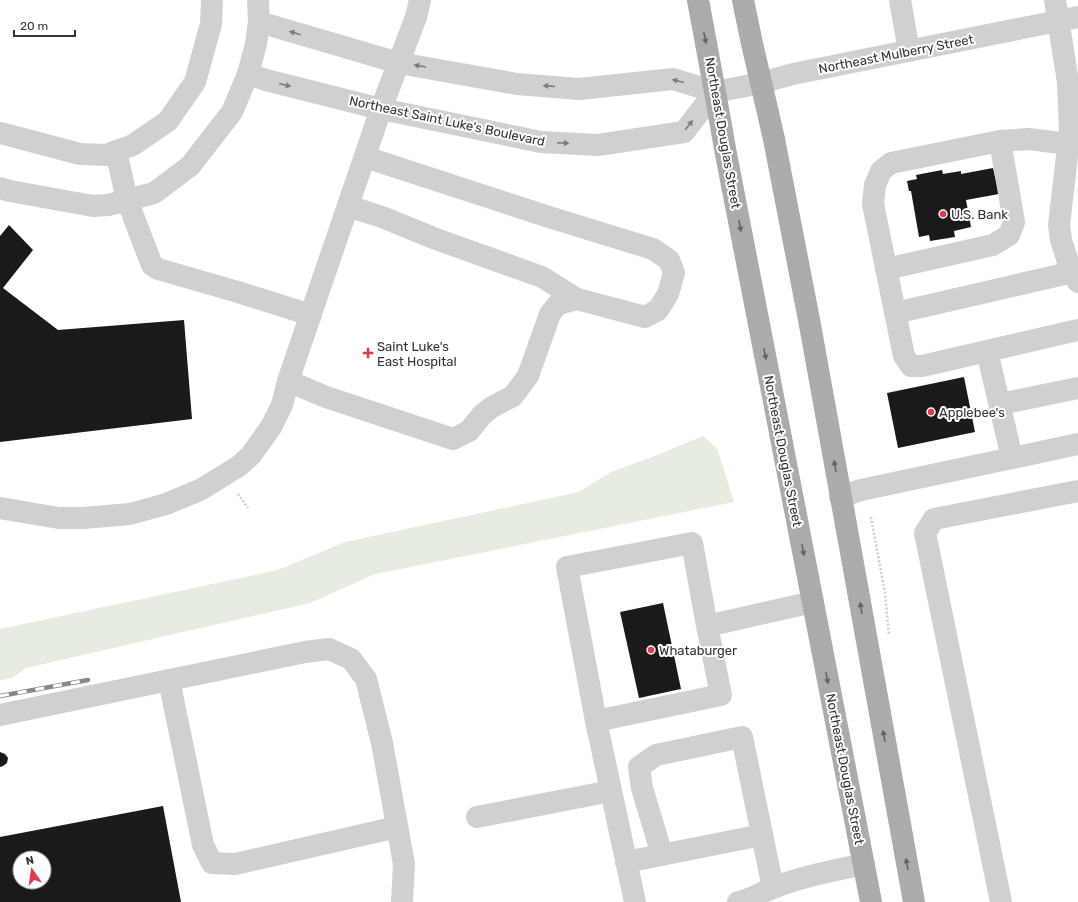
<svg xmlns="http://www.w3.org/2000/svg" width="1078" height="902" font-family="Rubik,sans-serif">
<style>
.green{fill:#e6ecdf}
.building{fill:#1a1a1a;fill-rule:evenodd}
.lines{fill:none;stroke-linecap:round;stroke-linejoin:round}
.path{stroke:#cdcdcd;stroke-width:2.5;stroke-dasharray:2 2;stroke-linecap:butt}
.minor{stroke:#d0d0d0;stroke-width:22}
.major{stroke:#ababab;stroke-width:22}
.rail-casing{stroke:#888;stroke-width:4.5}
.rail{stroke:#fff;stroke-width:3;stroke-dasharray:9;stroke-linecap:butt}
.oneway{fill:#7a7a7a}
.oneway2{fill:#636363}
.poi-dot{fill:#e63946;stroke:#fff;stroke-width:1.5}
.labels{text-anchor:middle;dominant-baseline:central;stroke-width:4;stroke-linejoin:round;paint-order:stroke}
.street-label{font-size:13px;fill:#333;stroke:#fff}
.poi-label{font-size:13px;fill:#333;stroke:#fff;text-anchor:start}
</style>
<rect width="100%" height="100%" fill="#fff"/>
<path class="green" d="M703,436l14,12 17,54 -359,72 -65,29 -284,65 -14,10 -12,2v-51l278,-59 67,-28 234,-50 32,-20 41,-15z"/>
<g class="building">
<path d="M993,168l6,26 -33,6 5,27 -17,4 1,6 -25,4 -1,-6 -10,2 -8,-46h-2l-2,-10 10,-2 -1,-4 26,-5 1,4 18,-3v3z"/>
<path d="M9,225l24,25 -30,38 55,42 126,-10 8,99 -192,23v-206z"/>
<path d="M964,377l11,55 -77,16 -11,-55z"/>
<path d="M663,603l18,86 -42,9 -19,-86z"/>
<path d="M0,752l5,2 3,4 -1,5 -4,3 -3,1z"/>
<path d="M163,806l18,96h-181v-65zM20,858h24v24h-24z"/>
</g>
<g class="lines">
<g class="path">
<path d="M238,494l10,14"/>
<path d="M871,517l14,76 4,42"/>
</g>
<g class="minor">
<path d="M900,0l9,51"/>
<path d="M1055,0l13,82 2,48 -11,95 2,15 8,25 9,17"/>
<path d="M259,22l140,41 118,21 62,5 94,-10 42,13 46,-9 32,-9 285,-57"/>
<path d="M248,74l18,6 115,29 160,33 57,3 86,-13 31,-40"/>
<path d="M0,133l80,21 26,1 27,-10 35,-24 27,-39 16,-58 1,-24"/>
<path d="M1068,144l-39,-5 -29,2 -109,22 -10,8 -6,14 -2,19 31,152 7,10h11l156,-36"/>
<path d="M116,151l11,49 25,65 6,4 7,2 73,21 73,23"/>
<path d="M0,188l10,3 83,15 15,-1 46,-12 36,-27 42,-54 16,-38 8,-30 3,-22 -1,-22"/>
<path d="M348,206l34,11 54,22 106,38 35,22"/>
<path d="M886,269l107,-24 16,-10 5,-13 -14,-81"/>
<path d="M895,313l178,-41 5,-2"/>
<path d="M987,351l25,107"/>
<path d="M288,381l38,16 127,42 16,-8 13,-16 10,-8 21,-11 15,-20 22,-62 8,-10 19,-5 68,18 13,-7 10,-16 6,-21 -5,-13 -16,-11 -104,-32 -184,-60"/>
<path d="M1000,404l78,-16"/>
<path d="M840,497l21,-7 217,-46"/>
<path d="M0,508l59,10h24l47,-4 36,-10 34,-14 39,-24 12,-11 20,-28 11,-22 6,-24 93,-272 35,-92 4,-17"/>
<path d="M707,626l14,69 -125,26 -29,-154 125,-24 15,83 106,-24"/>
<path d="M169,680l34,165 9,18 23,1 162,-37"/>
<path d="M0,715l305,-63 24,-3 22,10 15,20 16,64 22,121 -2,38"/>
<path d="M596,721l39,181"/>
<path d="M477,817l134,-26"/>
<path d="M662,855l-20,-67 -3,-21 17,-12 86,-18 31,151"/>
<path d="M626,862l136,-27"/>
<path d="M738,902c13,-2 23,-10 35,-14 29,-12 60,-17 91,-24"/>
<path d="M1001,902l-76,-369 9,-14 144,-28"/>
</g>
<g class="major">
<path d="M698,0l17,92 11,62 145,748"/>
<path d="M743,0l8,39 23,100 36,186 104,577"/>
</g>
<defs>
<path id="rail" d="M0,696l88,-16"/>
</defs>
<use href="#rail" class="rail-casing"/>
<use href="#rail" class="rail"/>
</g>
<defs><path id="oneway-solid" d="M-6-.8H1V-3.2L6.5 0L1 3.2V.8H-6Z"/></defs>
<g class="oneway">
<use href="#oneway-solid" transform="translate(295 33) rotate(-164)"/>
<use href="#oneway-solid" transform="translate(420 66) rotate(-170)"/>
<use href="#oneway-solid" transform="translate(678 81) rotate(-166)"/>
<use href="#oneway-solid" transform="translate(285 85) rotate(14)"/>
<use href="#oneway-solid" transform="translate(549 86) rotate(-175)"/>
<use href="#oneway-solid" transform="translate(689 125) rotate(-52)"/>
<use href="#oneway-solid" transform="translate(563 143) rotate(3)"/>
</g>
<g class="oneway2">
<use href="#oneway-solid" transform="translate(705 38) rotate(79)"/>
<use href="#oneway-solid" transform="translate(740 226) rotate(79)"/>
<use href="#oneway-solid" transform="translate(765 354) rotate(79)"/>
<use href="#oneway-solid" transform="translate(835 466) rotate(-100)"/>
<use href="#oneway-solid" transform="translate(803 550) rotate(79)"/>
<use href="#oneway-solid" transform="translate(861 608) rotate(-100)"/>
<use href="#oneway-solid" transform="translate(827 678) rotate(79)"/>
<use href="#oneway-solid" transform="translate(884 736) rotate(-100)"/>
<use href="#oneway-solid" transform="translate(907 864) rotate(-100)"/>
</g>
<g class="poi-dot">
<circle cx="943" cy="214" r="4"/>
<path d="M366 347h4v4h4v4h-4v4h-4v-4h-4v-4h4z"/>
<circle cx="931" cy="412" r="4"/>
<circle cx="651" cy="650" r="4"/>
</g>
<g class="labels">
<g class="street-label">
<text transform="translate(896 54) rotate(-11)">Northeast Mulberry Street</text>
<text transform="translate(447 121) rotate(12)">Northeast Saint Luke's Boulevard</text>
<text transform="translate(723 133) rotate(80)">Northeast Douglas Street</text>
<text transform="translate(783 451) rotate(79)">Northeast Douglas Street</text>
<text transform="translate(845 769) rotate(79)">Northeast Douglas Street</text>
</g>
<g class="poi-label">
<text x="951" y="214">U.S. Bank</text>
<text x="377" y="346">Saint Luke's<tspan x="377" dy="15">East Hospital</tspan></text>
<text x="939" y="412">Applebee's</text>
<text x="659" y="650">Whataburger</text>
</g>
</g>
<g transform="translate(32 870) rotate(347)"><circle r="19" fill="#ffffff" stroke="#adadad"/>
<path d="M0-3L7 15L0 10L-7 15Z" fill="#e63946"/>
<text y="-6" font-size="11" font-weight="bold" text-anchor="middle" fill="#333333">N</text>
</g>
<path d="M14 30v6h61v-6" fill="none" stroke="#333333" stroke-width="2"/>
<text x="20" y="30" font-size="12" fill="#333333" stroke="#ffffff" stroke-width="3" paint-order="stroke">20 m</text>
</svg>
